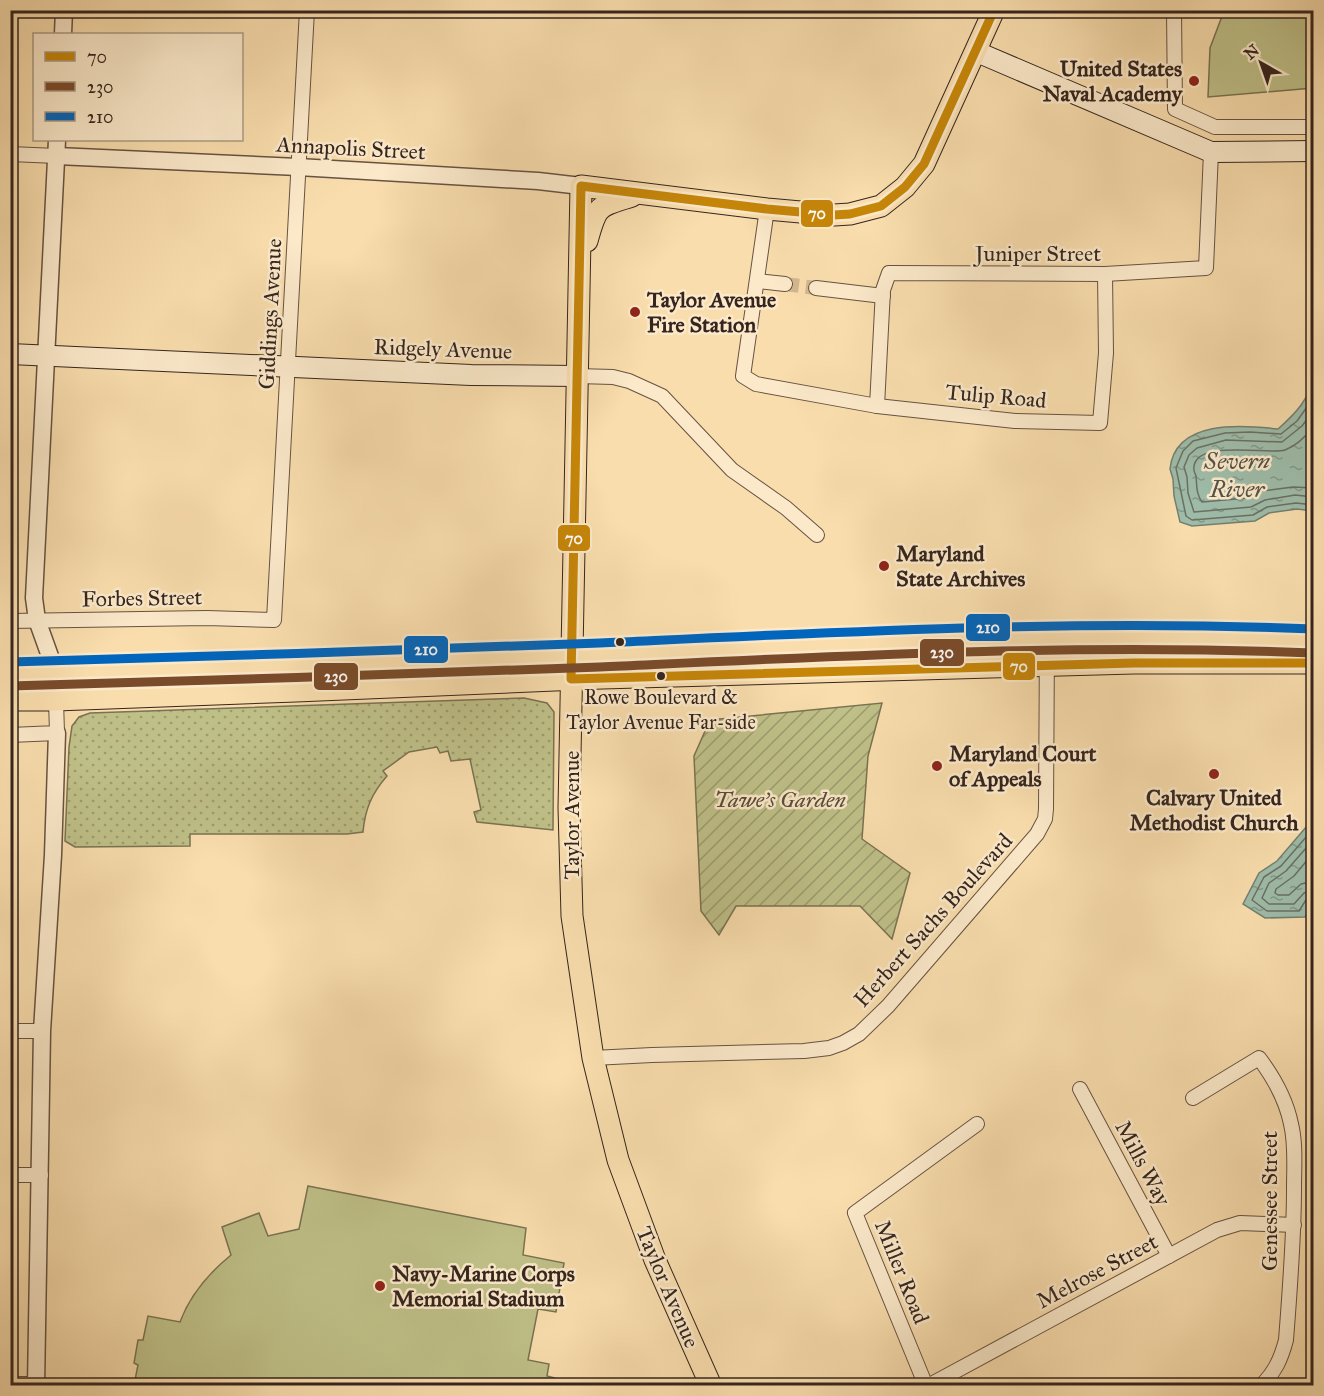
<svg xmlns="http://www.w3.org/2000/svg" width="1324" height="1396" font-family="'IM FELL Great Primer',serif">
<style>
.grass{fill:url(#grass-dots);stroke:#7a7253;stroke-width:1.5}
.garden{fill:url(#garden-furrows);stroke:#7a7253;stroke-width:1.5}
.pitch{fill:#bfc088;stroke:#7a7253;stroke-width:1.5}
.water{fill:url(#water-ripples);stroke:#748071;stroke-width:1.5}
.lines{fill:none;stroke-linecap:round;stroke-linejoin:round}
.shore{stroke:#6a7064;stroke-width:1.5}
.minor-tunnel{stroke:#d2b890;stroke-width:14;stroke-dasharray:14 7;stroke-linecap:butt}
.minor-casing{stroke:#665342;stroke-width:16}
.tertiary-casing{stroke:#665342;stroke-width:19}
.secondary-casing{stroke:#35251e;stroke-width:22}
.primary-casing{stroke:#35251e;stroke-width:23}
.minor{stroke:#fbe9ca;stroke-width:14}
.tertiary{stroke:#fbe9ca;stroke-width:16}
.secondary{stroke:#fbe9ca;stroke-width:20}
.primary{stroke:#f9ddad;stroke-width:21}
.bus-1-casing{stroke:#fbe9ca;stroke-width:14}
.bus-2-casing{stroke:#fbe9ca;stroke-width:14}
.bus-3-casing{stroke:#fbe9ca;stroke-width:14}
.bus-1{stroke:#c68608;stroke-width:9}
.bus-2{stroke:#7a4b2a;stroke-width:9}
.bus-3{stroke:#0065bd;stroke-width:9}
.poi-dot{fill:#8f2418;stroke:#fbe9ca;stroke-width:2}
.bus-dot{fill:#35251e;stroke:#fbe9ca;stroke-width:2}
.labels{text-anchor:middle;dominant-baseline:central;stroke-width:5;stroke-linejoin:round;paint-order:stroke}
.bus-label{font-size:20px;fill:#35251e;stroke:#fbe9ca}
.poi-label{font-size:22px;font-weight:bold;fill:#35251e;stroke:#fbe9ca;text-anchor:start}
.street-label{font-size:22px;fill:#35251e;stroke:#fbe9ca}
.park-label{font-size:22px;font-style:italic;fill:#584c38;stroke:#fbe9ca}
.water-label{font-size:24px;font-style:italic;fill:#545248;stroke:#fbe9ca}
.line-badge{stroke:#fbe9ca;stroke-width:2}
.badge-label{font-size:16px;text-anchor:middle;font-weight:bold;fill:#fff}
</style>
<defs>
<pattern id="grass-dots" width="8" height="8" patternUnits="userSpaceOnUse" patternTransform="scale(1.5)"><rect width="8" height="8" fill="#bfc088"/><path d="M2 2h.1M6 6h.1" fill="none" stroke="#9c9c6f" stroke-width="1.8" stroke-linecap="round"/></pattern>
<pattern id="garden-furrows" width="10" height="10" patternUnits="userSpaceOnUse" patternTransform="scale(1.5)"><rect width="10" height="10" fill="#bfc088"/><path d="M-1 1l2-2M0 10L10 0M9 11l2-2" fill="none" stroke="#9c9c6f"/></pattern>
<pattern id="water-ripples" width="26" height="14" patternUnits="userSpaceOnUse" patternTransform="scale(1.5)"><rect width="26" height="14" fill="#9ebca9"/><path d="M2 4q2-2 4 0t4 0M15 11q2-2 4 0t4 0" fill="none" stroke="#829989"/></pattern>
</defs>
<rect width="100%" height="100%" fill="#f9ddad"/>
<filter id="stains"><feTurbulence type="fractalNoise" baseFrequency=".00333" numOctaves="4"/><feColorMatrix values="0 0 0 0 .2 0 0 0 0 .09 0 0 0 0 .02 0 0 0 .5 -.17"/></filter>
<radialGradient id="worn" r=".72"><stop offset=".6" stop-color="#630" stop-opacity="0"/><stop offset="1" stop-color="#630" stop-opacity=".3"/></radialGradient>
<path class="grass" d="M524,698l23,5 7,9 -1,118 -76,-8 -3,-10 7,-2 -11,-51 -19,2 -3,-10 -8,2 -3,-6 -28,5 -26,19 4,5c-15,17 -22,33 -24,56l-16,2h-157v12l-115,1 -10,-6 4,-94 3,-21 7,-9 11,-4z"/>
<path class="garden" d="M882,703l-14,53 -6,83 48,34 -18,66 -32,-33h-124l-17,29 -18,-24 -7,-155 16,-36z"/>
<g class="pitch">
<path d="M1224,11h89v77l-105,9 2,-49z"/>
<path d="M308,1186l218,42 -3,27 41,8 -8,49 -18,-3 -10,51 21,4 -2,12 8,2 -1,7h-420l4,-20 -4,-2 4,-23h5l5,-24 32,6c10,-27 29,-49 51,-67l-9,-28 37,-14 9,23 31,-7z"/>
</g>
<g class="water">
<path d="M1313,375v136l-16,-2 -28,4 -14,8 -63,5 -12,-4 -6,-26 -1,-17 -3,-10c5,-50 72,-44 108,-40 17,-15 33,-31 35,-54z"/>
<path d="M1313,819v83l-8,15 -40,1 -22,-14 16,-31 18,-12z"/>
</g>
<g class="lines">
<g class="shore">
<path d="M1314,397l-17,24 -16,13 -31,-2 -25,1 -32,8 -10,10 -7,17 10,48 6,4 61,-5 14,-8 29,-4 18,2"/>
<path d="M1314,410l-12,16 -20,16 -56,-2 -29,8 -8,7 -5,12 3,10 1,16 6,19 57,-5 14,-7 30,-5 19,2"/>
<path d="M1314,426c-7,9 -18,20 -29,24 -14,5 -89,-11 -91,17 -1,3 1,6 2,9 1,10 0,18 6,26l46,-4 14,-7 31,-4 21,1"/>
<path d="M1314,828l-33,38 -17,11 -12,23 15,11h32l7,-11 8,-2"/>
<path d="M1314,839l-28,32 -17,12 -7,15 7,6h25l10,-11 10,-3"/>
<path d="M1314,852l-20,24 -18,13 -1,4 3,2h11l12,-11 13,-3"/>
</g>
<path class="minor-tunnel" d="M785,284l31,4"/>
<defs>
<g id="minor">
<path d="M1174,10l1,99 40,18h99"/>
<path d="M10,154l47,2"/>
<path d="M767,209l-24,167 13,8 121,22 138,15 85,2 6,-70 -1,-79"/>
<path d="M757,281l28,3"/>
<path d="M816,288l67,8"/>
<path d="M577,376l36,1 16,4 33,15 70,74 54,38 31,27"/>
<path d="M877,406l6,-116 6,-17 216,1 101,-6 5,-116"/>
<path d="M10,621l197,-3 67,2 33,-610"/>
<path d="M10,735l47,-2 -1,-33"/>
<path d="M10,1031h32"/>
<path d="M593,1058l59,-3 152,-4 25,-3 14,-5 16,-9 29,-28 149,-172 8,-15 1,-10 1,-171"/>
<path d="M1080,1089l89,167"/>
<path d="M1193,1098l66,-40c15,20 27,41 32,66 5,20 3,43 3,64 0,51 -4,101 -8,152 -5,19 -11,32 -25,46"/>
<path d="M10,1175h31"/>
<path d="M10,1384h26"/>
<path d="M926,1386l-71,-173 122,-89"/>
<path d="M928,1386l289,-156 23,-7 54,2"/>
</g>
<g id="tertiary">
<path d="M63,34l1,-24"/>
<path d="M57,156l241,11 240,14 43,5"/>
<path d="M56,700v-27l-19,-53 -3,-22 23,-458"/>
<path d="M36,1386l6,-355 11,-176 4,-122"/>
</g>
<g id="secondary">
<path d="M977,52l234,100 103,-1"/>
<path d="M10,354l461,21 106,1"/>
</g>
<g id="primary">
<path d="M587,241c10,-37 11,-34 45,-45"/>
<path d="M10,674l562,-18 321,-14 154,-4h198l69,3"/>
<path d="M10,700h46l240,-9 306,-13 532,-15h180"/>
<path d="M711,1386l-56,-126 -37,-100 -25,-102 -21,-142 -3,-108 12,-622 186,23 67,6 16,-1 31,-8 24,-19 19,-23 70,-154"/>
</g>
</defs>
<use href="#minor" class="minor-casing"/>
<use href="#tertiary" class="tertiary-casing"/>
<use href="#secondary" class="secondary-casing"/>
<use href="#primary" class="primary-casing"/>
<use href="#minor" class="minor"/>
<use href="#tertiary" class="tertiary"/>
<use href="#secondary" class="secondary"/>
<use href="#primary" class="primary"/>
<defs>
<path id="bus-1" d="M994,10l-70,154 -19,23 -24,19 -31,8 -16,1 -67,-6 -186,-23 -10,493 563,-16h180"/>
<path id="bus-2" d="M10,686c197,-6 393,-11 590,-19 237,-11 476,-24 713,-14"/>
<path id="bus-3" d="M10,662c197,-6 393,-11 590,-19 237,-11 476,-24 714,-14"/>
</defs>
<use href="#bus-1" class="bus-1-casing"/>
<use href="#bus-2" class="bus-2-casing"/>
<use href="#bus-3" class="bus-3-casing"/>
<use href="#bus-1" class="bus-1"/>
<use href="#bus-2" class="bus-2"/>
<use href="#bus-3" class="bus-3"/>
</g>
<g class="poi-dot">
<circle cx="1194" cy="81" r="6"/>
<circle cx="635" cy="312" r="6"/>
<circle cx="884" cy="566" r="6"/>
<circle cx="937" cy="766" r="6"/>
<circle cx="1214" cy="774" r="6"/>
<circle cx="380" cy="1286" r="6"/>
</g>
<g class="bus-dot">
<circle cx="620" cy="642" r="5"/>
<circle cx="661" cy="676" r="5"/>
</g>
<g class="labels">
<g class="bus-label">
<text x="661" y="697">Rowe Boulevard &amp;<tspan x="661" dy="25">Taylor Avenue Far-side</tspan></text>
</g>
<g class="poi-label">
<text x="1182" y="68" text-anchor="end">United States<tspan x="1182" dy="25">Naval Academy</tspan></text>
<text x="647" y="299">Taylor Avenue<tspan x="647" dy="25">Fire Station</tspan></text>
<text x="896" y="553">Maryland<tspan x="896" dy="25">State Archives</tspan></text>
<text x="949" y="753">Maryland Court<tspan x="949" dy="25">of Appeals</tspan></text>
<text x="1214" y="797" text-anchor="middle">Calvary United<tspan x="1214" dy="25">Methodist Church</tspan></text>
<text x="392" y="1273">Navy-Marine Corps<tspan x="392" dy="25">Memorial Stadium</tspan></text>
</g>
<g class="street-label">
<text transform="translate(351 148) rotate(3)">Annapolis Street</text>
<text x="1038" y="253">Juniper Street</text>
<text transform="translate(270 314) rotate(-87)">Giddings Avenue</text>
<text transform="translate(443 349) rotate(2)">Ridgely Avenue</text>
<text transform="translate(996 396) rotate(5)">Tulip Road</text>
<text transform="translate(142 598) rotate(-1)">Forbes Street</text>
<text transform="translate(571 815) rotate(-90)">Taylor Avenue</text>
<text transform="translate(933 920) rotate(-48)">Herbert Sachs Boulevard</text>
<text transform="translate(1143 1163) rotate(62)">Mills Way</text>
<text transform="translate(1269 1201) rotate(-90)">Genessee Street</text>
<text transform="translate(1097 1271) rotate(-28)">Melrose Street</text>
<text transform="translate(902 1272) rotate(68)">Miller Road</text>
<text transform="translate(668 1287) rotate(67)">Taylor Avenue</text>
</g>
<g class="park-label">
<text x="780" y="799">Tawe's Garden</text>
</g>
<g class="water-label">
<text x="1237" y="461">Severn<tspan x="1237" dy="28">River</tspan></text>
</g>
</g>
<g class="line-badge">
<rect x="800" y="199" width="34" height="29" rx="6" fill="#c68608"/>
<rect x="557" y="524" width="34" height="28" rx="6" fill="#c68608"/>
<rect x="965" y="613" width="46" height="29" rx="6" fill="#0065bd"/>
<rect x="403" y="635" width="46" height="29" rx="6" fill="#0065bd"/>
<rect x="919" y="638" width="46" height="29" rx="6" fill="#7a4b2a"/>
<rect x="1002" y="652" width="34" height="29" rx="6" fill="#c68608"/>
<rect x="313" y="662" width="46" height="29" rx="6" fill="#7a4b2a"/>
</g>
<g class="badge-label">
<text x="817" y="219">70</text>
<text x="574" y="544">70</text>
<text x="988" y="633">210</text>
<text x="426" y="655">210</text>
<text x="942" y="658">230</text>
<text x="1019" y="672">70</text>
<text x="336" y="682">230</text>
</g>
<rect width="1324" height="1396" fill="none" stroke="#f9ddad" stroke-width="36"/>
<rect x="12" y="12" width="1300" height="1372" fill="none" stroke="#35251e" stroke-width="3"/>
<rect x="18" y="18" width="1288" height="1360" fill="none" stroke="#35251e" stroke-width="1.5"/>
<rect x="33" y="33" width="210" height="108" fill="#fbe9ca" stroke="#ac9b85" stroke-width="1.5"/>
<rect x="45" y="52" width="30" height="9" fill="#c68608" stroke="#ac9b85" stroke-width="1.5"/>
<text x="87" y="63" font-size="18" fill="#35251e">70</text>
<rect x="45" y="82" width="30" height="9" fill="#7a4b2a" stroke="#ac9b85" stroke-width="1.5"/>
<text x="87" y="93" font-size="18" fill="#35251e">230</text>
<rect x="45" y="112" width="30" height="9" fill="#0065bd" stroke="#ac9b85" stroke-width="1.5"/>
<text x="87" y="123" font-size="18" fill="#35251e">210</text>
<g transform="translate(1261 63) rotate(320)" stroke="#fbe9ca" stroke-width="4.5" paint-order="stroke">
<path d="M0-4.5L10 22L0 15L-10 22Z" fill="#35251e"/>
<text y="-9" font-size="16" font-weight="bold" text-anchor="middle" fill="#35251e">N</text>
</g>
<rect width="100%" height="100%" filter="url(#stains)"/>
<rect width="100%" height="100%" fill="url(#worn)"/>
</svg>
